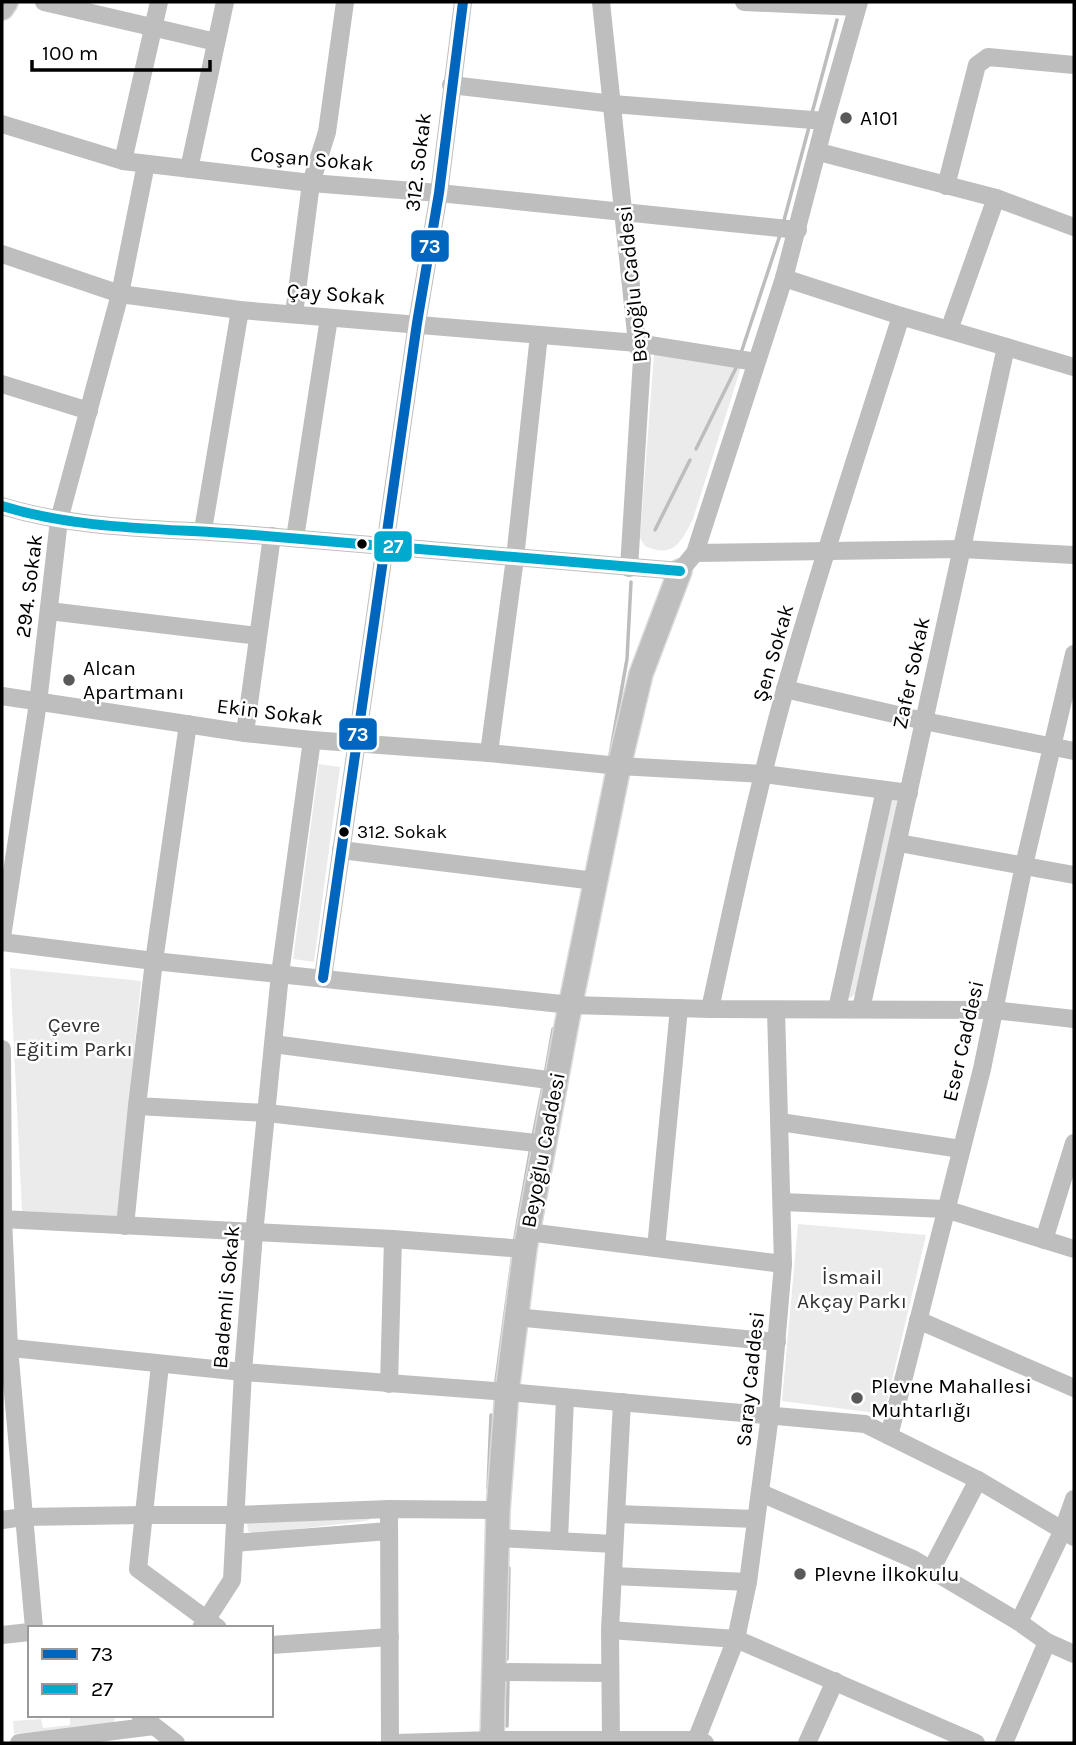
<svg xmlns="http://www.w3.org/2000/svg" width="1076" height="1745" font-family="Karla,sans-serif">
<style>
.green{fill:#ebebeb}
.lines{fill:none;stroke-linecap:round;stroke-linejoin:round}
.stream{stroke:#bdbdbd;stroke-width:3.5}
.major-casing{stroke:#dbdbdb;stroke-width:26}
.minor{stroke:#bebebe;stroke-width:18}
.major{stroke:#bebebe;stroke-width:23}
.bus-1-casing{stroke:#fff;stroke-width:16}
.bus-2-casing{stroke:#fff;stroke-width:16}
.bus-1{stroke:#0065bd;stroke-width:10}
.bus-2{stroke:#00a9ce;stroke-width:10}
.poi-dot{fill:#595959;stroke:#fff;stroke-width:2.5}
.bus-dot{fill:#000;stroke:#fff;stroke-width:2.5}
.labels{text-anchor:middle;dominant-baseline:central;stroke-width:5;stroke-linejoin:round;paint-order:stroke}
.bus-label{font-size:19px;fill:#000;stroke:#fff;text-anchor:start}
.poi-label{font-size:21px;fill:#000;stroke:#fff;text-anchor:start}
.street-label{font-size:21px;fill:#000;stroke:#fff}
.park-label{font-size:21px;fill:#313131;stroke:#fff}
.line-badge{stroke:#fff;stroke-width:2.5}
.badge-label{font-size:19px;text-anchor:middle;font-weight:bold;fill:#fff}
</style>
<rect width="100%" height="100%" fill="#fff"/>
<g class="green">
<path d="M654,354l88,10 -49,155c-12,23 -19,40 -48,27l-5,-8z"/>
<path d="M319,764l21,3 -26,195 -21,-3z"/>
<path d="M889,798l8,2v3l-41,190 -5,5 -3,-1z"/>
<path d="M10,968l131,13 -23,235 -96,-5z"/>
<path d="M798,1224l128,11 -42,179 -102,-13z"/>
<path d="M367,1515l3,4 -4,2 -112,13 -6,-3 -1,-8z"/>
<path d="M70,1715h46l-3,9 -99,10 -1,-13 28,-2 2,9 27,-3z"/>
</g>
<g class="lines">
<g class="stream">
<path d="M812,113l25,-93"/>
<path d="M783,224l26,-97"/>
<path d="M742,350l38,-115"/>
<path d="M696,449l40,-81"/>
<path d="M655,530l35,-70"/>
<path d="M610,755l17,-96 4,-77"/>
<path d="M545,1075l8,-46"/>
<path d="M533,1136l10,-50"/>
<path d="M514,1243l17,-96"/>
<path d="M496,1381l17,-127"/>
<path d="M488,1488l3,-73"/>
<path d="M507,1659l2,-91"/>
<path d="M507,1726l1,-45"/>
</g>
<defs>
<g id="major">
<path d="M2,8l4,-6"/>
<path d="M492,1743l6,-233 9,-118 18,-143 42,-227 52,-256 22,-92 39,-103"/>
</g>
</defs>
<use href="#major" class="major-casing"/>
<g class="minor">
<path d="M44,2l172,40"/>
<path d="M601,2l36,341 5,16 -13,209"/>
<path d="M744,2l113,5"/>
<path d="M451,85l162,19 212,17"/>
<path d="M2,124l121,37 188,22 128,10 359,37"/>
<path d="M819,152l177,46 78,29"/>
<path d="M123,161l36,-159"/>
<path d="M189,169l36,-167"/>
<path d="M946,186l31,-121 11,-8 86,8"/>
<path d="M2,254l118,40 120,16 397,33 119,19"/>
<path d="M784,278l117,38 173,51"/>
<path d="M294,314l17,-131 16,-51 18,-130"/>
<path d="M949,330l47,-132"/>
<path d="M2,384l87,27"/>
<path d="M2,506c81,25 167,22 251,29 143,11 285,25 427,36l15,-18 89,-275 41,-157 34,-119"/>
<path d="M203,530l37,-220"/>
<path d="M295,538l34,-220"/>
<path d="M695,553l267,-4 112,6"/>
<path d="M49,611l209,25"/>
<path d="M785,689l139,32 150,30"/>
<path d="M2,696l243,37 67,7 177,13 130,13 145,8 145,19"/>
<path d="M188,724l-34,237 -17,145 130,7 278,31"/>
<path d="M245,733l27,-197"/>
<path d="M489,753l26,-195 24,-223"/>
<path d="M899,843l175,32"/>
<path d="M341,850l254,31"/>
<path d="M2,937l36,-234 21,-183 61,-226 26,-130"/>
<path d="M2,942l152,19 417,44 139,4 284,1 80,9"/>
<path d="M323,978l94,-655 22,-130 24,-191"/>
<path d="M710,1009c23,-107 46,-214 75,-319 35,-126 77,-250 116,-374"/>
<path d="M837,1009l48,-219"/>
<path d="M861,1009c50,-220 96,-441 145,-662"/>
<path d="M273,1044l283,37"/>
<path d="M2,1049l1,170 6,129 25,280"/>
<path d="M780,1122l181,27"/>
<path d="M783,1202l162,7 129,40"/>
<path d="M2,1219l391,20 132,10"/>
<path d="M125,1226l12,-120"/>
<path d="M528,1232l255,32"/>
<path d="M1044,1240l30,-97"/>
<path d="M656,1248l23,-240"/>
<path d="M515,1317l262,25"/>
<path d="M918,1320l156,68"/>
<path d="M2,1347l241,25 264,20 358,32 113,56 96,57"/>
<path d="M160,1365l-22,204 80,59"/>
<path d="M389,1384l4,-145"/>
<path d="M889,1436l93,-367 42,-204 50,-211"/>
<path d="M761,1493l152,66 106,63 28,20 27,12"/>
<path d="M389,1509l1,234"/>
<path d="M617,1514l139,5"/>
<path d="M2,1520l21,-3 121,-2h91l154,-6 109,1"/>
<path d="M498,1538l116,6"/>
<path d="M559,1540l6,-142"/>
<path d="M234,1543l155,-12"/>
<path d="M931,1570l47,-90"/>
<path d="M613,1576l135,6"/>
<path d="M1019,1622l44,-92 11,-31"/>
<path d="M201,1628l31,-48 11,-208 11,-138 26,-260 32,-234"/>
<path d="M610,1630l126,9 240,104"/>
<path d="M2,1635l28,-3"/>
<path d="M271,1645l119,-8"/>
<path d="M494,1672l116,1"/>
<path d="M140,1715l36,28"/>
<path d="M19,1743l135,-17"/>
<path d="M397,1743l95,-3h206l7,3"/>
<path d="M611,1743l-1,-113 12,-228"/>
<path d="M695,1743l41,-104 12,-57 22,-167 13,-151 -7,-254"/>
<path d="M807,1743l28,-62"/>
<path d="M1004,1743l43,-101"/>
</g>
<use href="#major" class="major"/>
<defs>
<path id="bus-1" d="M323,978l94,-655 22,-130 24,-191"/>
<path id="bus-2" d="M2,506c81,25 167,22 251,29 143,11 285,25 427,36"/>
</defs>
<use href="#bus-1" class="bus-1-casing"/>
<use href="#bus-2" class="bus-2-casing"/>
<use href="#bus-1" class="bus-1"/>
<use href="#bus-2" class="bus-2"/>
</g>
<g class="poi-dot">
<circle cx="846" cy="118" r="7"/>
<circle cx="69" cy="680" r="7"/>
<circle cx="857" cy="1398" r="7"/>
<circle cx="800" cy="1574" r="7"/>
</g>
<g class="bus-dot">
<circle cx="362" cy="544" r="6"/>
<circle cx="344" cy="832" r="6"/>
</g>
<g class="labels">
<g class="bus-label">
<text x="357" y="832">312. Sokak</text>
</g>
<g class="poi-label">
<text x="860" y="118">A101</text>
<text x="83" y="668">Alcan<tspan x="83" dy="24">Apartmanı</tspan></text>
<text x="871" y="1386">Plevne Mahallesi<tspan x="871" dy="24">Muhtarlığı</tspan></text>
<text x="814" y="1574">Plevne İlkokulu</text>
</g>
<g class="street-label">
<text transform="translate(312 159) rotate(5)">Coşan Sokak</text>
<text transform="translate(418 162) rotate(-83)">312. Sokak</text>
<text transform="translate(632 284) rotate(-96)">Beyoğlu Caddesi</text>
<text transform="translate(336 294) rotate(4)">Çay Sokak</text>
<text transform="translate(29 586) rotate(-83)">294. Sokak</text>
<text transform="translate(773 653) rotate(-74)">Şen Sokak</text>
<text transform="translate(911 673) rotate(-78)">Zafer Sokak</text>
<text transform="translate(270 712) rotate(7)">Ekin Sokak</text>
<text transform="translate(963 1041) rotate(-77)">Eser Caddesi</text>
<text transform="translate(543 1150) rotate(-79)">Beyoğlu Caddesi</text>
<text transform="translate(226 1297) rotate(-85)">Bademli Sokak</text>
<text transform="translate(750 1379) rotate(-84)">Saray Caddesi</text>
</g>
<g class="park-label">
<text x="74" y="1025">Çevre<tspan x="74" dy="24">Eğitim Parkı</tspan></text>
<text x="852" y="1277">İsmail<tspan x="852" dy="24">Akçay Parkı</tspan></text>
</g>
</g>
<g class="line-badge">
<rect x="410" y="229" width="40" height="34" rx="7" fill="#0065bd"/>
<rect x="373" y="530" width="40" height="33" rx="7" fill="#00a9ce"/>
<rect x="338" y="717" width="40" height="34" rx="7" fill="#0065bd"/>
</g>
<g class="badge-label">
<text x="430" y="253">73</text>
<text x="393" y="553">27</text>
<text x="358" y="741">73</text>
</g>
<rect width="1076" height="1745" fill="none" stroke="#000000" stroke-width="7"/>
<rect x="28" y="1626" width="245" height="91" fill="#ffffff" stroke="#999999" stroke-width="2"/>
<rect x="42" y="1649" width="35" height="10" fill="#0065bd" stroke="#999999" stroke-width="2"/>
<text x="91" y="1661" font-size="21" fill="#000000">73</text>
<rect x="42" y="1684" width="35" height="10" fill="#00a9ce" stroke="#999999" stroke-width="2"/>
<text x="91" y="1696" font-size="21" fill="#000000">27</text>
<path d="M32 60v10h178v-10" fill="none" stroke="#000000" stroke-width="3.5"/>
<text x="42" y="60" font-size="21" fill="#000000" stroke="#ffffff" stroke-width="5" paint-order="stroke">100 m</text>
</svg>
